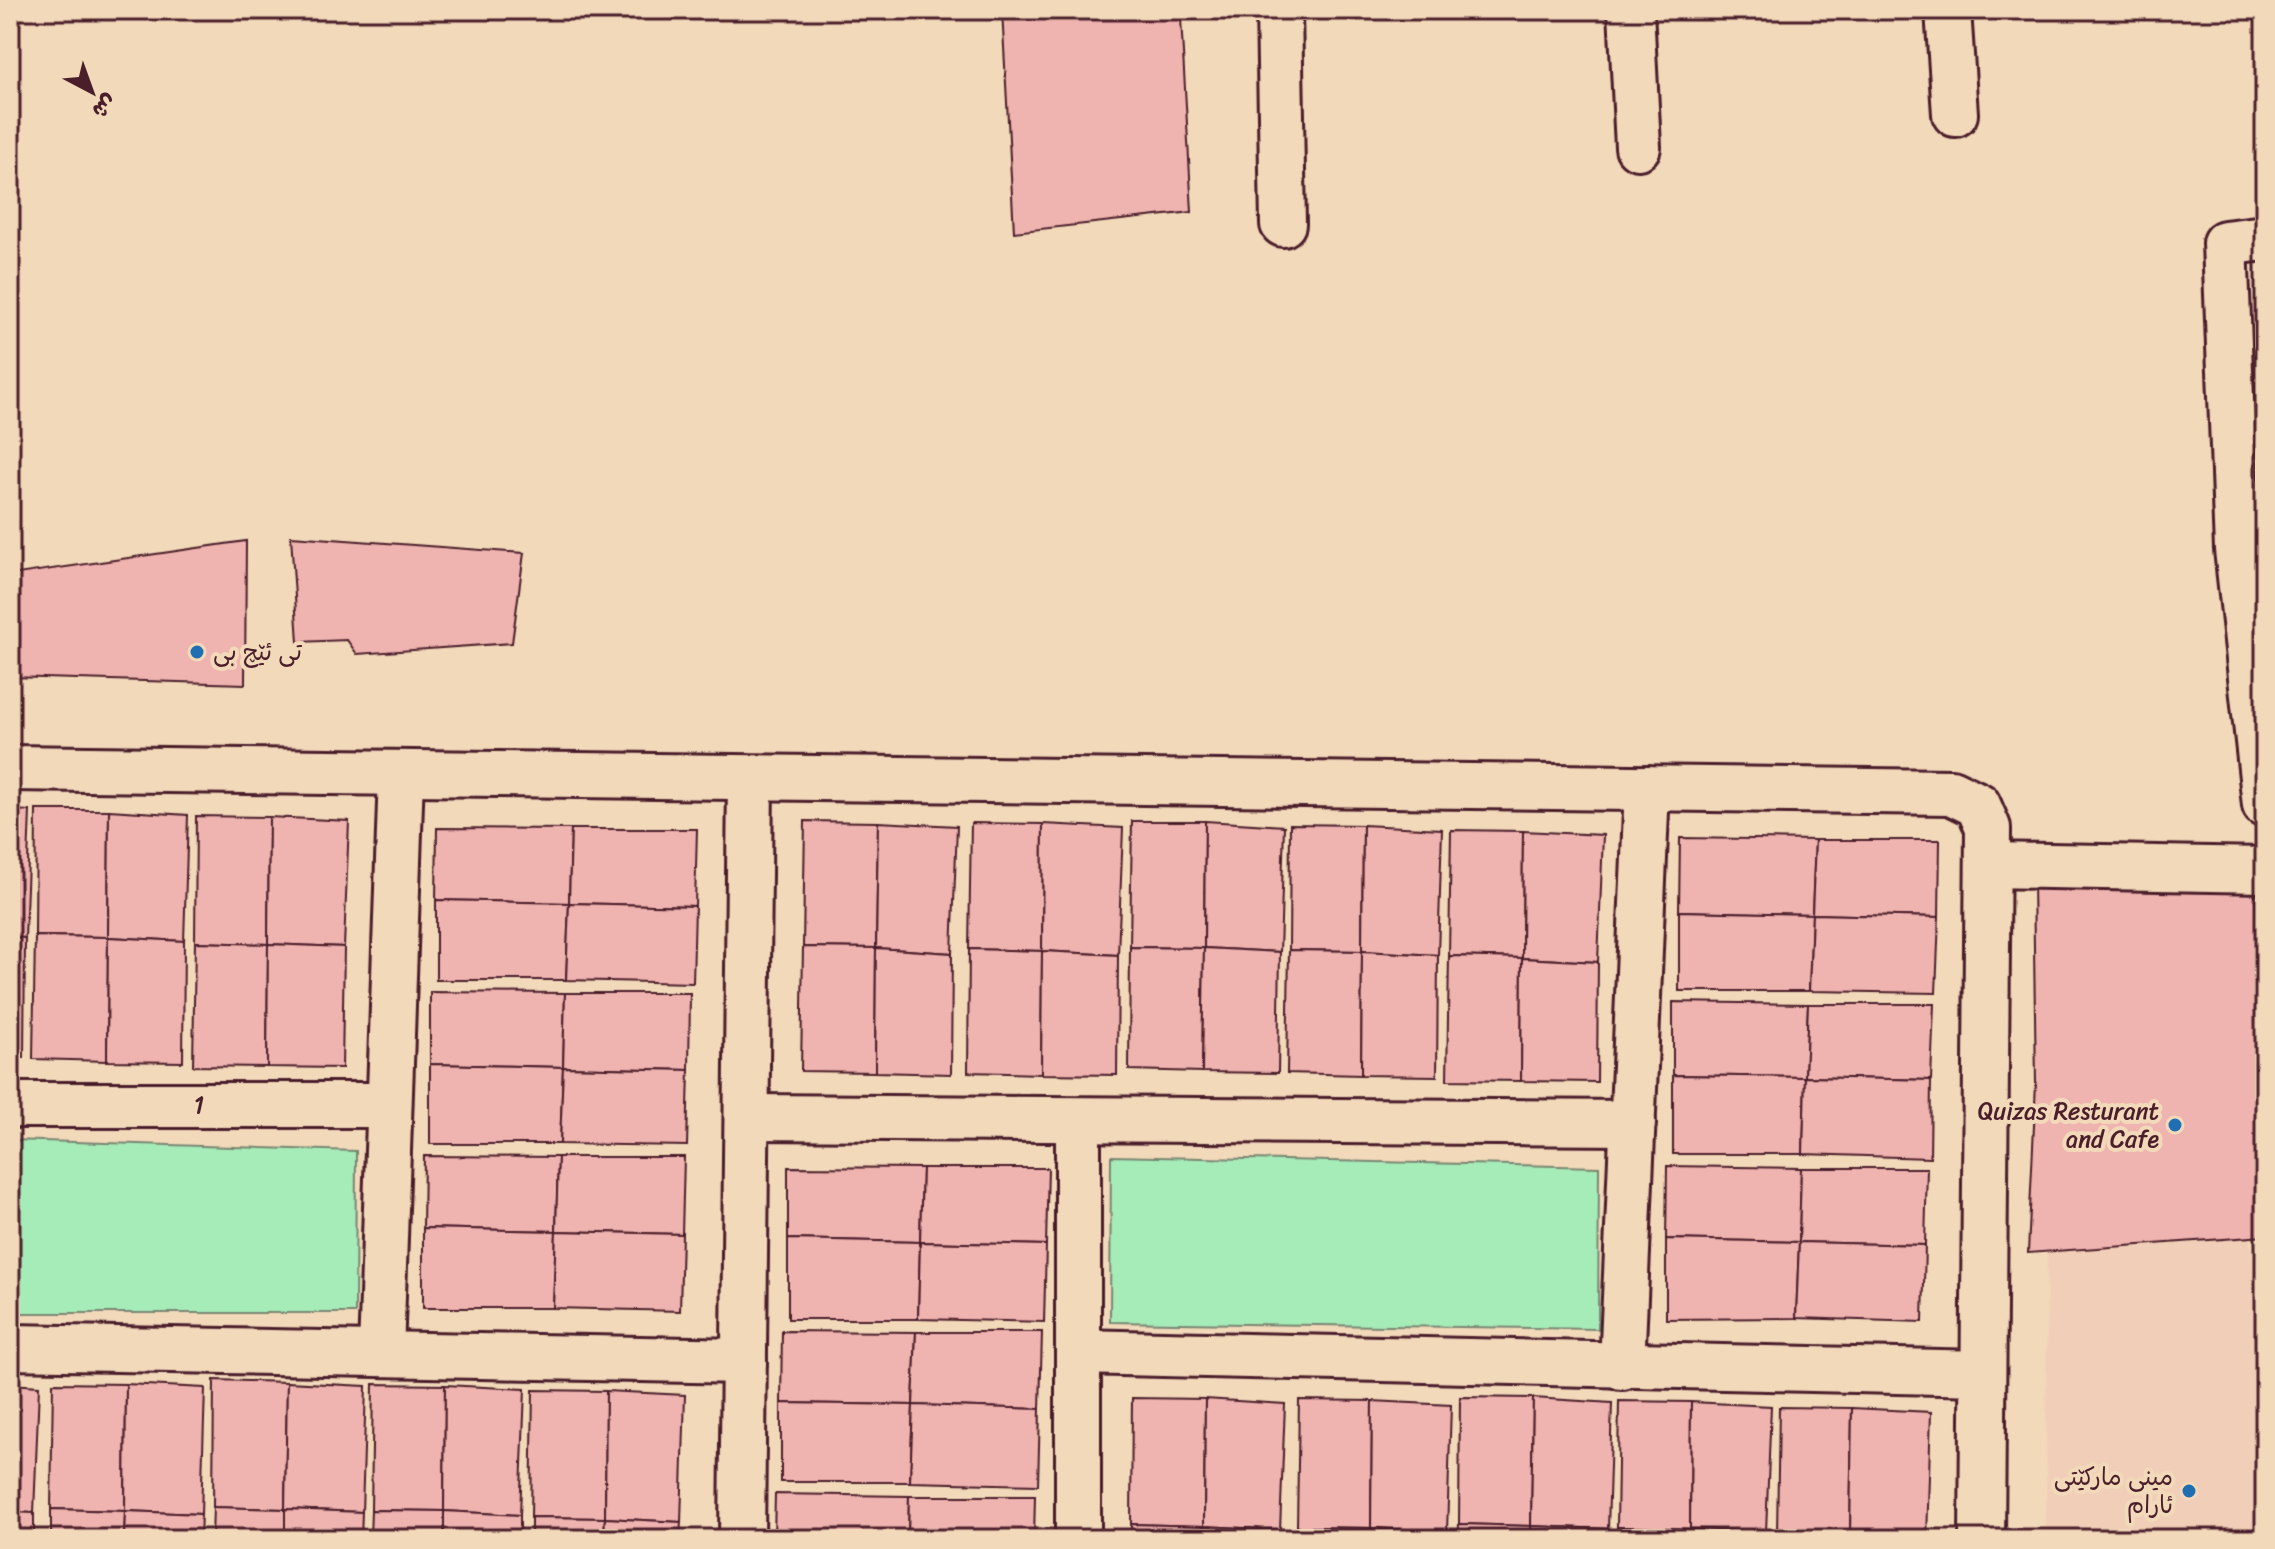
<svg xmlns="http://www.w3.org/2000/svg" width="2275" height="1549" font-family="Sriracha,'Playpen Sans Arabic',sans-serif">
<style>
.built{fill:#f1ceb7}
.green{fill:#a6ecb8;stroke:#788672;stroke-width:2}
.building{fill:#f0b4b0;stroke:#4a1f2b;stroke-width:2}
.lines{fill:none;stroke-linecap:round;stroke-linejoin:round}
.minor-casing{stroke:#4a1f2b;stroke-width:50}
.minor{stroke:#f2d9ba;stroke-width:44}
.poi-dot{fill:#1f6fb2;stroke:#f2d9ba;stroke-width:3}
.labels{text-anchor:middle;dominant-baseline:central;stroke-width:8;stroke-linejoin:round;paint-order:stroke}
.poi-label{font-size:24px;fill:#4a1f2b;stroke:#f2d9ba;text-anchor:end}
.street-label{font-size:24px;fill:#4a1f2b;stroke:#f2d9ba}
</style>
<rect width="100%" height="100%" fill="#f2d9ba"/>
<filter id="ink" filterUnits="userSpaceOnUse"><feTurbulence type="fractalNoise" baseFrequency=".0125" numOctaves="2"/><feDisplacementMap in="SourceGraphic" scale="16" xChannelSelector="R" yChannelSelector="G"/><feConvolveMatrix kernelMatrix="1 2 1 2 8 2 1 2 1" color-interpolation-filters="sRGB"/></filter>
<g filter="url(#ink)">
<path class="built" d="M2248,1227l17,114v198h-219l1,-286z"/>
<g class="green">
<path d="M10,1140l346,11 -1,162h-345z"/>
<path d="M1111,1156l488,11 -1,162 -488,-7z"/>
</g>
<g class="building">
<path d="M1002,10h173l6,8 11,194 -178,20z"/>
<path d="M291,536l233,17 -12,90 -155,11 -10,-14 -49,2z"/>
<path d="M246,541l-1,143 -235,-7v-102z"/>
<path d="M10,810l20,1 -5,127 -15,-1z"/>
<path d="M36,810h73l-1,127 -73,-1z"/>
<path d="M109,810l79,5 -4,126 -76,-4z"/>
<path d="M196,816l73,1 -1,127 -73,-2z"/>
<path d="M269,817l80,4 -5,126 -76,-3z"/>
<path d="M805,821l73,1 -2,126 -73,-1z"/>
<path d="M1132,821h73l-1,127 -74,-1z"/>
<path d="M1205,821l79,5 -4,126 -76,-4z"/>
<path d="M878,822l79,4 -5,127 -76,-5z"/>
<path d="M971,823l72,1 -1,127 -73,-2z"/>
<path d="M1043,824l80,4 -5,127 -76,-4z"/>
<path d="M1290,824l73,1 -1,126 -73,-1z"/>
<path d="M1363,825l79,4 -4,126 -76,-4z"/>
<path d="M437,828l134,1 -2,74 -133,-3z"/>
<path d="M571,829h126l-2,77 -126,-3z"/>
<path d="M1451,830l72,1 -1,127 -73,-2z"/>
<path d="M1523,831l80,4 -5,127 -76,-4z"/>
<path d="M1680,838l135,2 -3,74 -133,-3z"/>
<path d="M1815,840h125l-1,77 -127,-3z"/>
<path d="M2033,881l221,1 11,98v256l-237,17 8,-170z"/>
<path d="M436,900l133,3 -3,77h-130z"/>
<path d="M569,903l126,3 -2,77 -127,-3z"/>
<path d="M1679,911l133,3 -3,77h-130z"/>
<path d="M1812,914l127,3 -3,76 -127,-2z"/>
<path d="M35,936l73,1 -1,124 -74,-2z"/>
<path d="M10,937l15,1 -1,120h-14z"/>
<path d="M108,937l76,4 -1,121 -76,-1z"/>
<path d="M195,942l73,2 -1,123 -74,-1z"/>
<path d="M268,944l76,3 -2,121 -75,-1z"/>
<path d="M803,947l73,1 -1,124 -74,-1z"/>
<path d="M1130,947l74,1 -2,124 -73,-2z"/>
<path d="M876,948l76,5 -1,121 -76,-2z"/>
<path d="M1204,948l76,4 -2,121 -76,-1z"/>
<path d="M969,949l73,2 -1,123 -73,-2z"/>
<path d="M1289,950l73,1 -1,124 -74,-2z"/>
<path d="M1042,951l76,4 -1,120 -76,-1z"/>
<path d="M1362,951l76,4 -1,121 -76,-1z"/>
<path d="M1449,956l73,2 -1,123 -74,-1z"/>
<path d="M1522,958l76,4 -1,120 -76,-1z"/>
<path d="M430,992l135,1 -2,74 -133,-3z"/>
<path d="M565,993h125l-1,77 -126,-3z"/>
<path d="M1673,1002l135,2 -3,73 -132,-2z"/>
<path d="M1808,1004h126l-3,76 -126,-3z"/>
<path d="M430,1064l133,3 -3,77h-130z"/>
<path d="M563,1067l126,3 -2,76 -127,-2z"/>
<path d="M1673,1075l132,2 -2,77h-130z"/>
<path d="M1805,1077l126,3 -1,78 -127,-4z"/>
<path d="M424,1156l134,1 -2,74 -133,-3z"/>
<path d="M558,1157h126l-2,77 -126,-3z"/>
<path d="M1667,1166l134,2 -2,74 -133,-3z"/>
<path d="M788,1167l134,1 -2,74 -132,-3z"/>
<path d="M922,1168h126l-2,77 -126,-3z"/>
<path d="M1801,1168h126l-2,77 -126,-3z"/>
<path d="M423,1228l133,3 -3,77h-130z"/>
<path d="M556,1231l126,3 -2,77 -127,-3z"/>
<path d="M788,1239l132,3 -2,77h-130z"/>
<path d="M1666,1239l133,3 -3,76 -130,1z"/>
<path d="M920,1242l126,3 -2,77 -126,-3z"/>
<path d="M1799,1242l126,3 -2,77 -127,-4z"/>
<path d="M782,1331l134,1 -3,73 -132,-2z"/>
<path d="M916,1332h126l-2,77 -127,-4z"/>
<path d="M214,1380l73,2 -2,127 -72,-2z"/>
<path d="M287,1382l79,4 -4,126 -77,-3z"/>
<path d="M53,1383l73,1 -1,127 -74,-2z"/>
<path d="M10,1384l29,2 -5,127 -24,-1z"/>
<path d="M126,1384l79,4 -4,126 -76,-3z"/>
<path d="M373,1384l72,1 -1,126 -73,-1z"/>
<path d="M445,1385l80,4 -5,126 -76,-4z"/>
<path d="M533,1390l73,1 -1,127 -74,-1z"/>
<path d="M606,1391l79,4 -4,127 -76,-4z"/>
<path d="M1460,1397l73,1 -2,128 -72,-2z"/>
<path d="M1132,1398l73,1 -1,127 -73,-2z"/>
<path d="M1533,1398l79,5 -4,126 -77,-3z"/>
<path d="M1205,1399l80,5 -5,126 -76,-4z"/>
<path d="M1299,1400l73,1 -1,127 -74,-1z"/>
<path d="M1372,1401l79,4 -4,127 -76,-4z"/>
<path d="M1619,1401l72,1 -1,127 -73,-2z"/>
<path d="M1691,1402l80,4 -5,126 -76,-3z"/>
<path d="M781,1403l132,2 -3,77h-129z"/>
<path d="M913,1405l127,4 -2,76 -128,-3z"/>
<path d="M1779,1407l73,1 -2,127 -73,-1z"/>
<path d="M1852,1408l79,4 -4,127 -77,-4z"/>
<path d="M775,1494l134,2 -1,43h-134z"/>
<path d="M909,1496h126l-1,43h-126z"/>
<path d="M213,1507l72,2v30h-73z"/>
<path d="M51,1509l74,2 -1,28h-73z"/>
<path d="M285,1509l77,3 -1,27h-76z"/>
<path d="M371,1510l73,1v28h-74z"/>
<path d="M125,1511l76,3 -1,25h-76z"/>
<path d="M444,1511l76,4v24h-76z"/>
<path d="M10,1512l24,1v26h-24z"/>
<path d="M531,1517l74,1 -1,21h-73z"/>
<path d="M605,1518l76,4 -1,17h-76z"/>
<path d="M1131,1524l73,2v13h-73z"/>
<path d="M1459,1524l72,2v13h-73z"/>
<path d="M1204,1526l76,4v9h-76z"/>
<path d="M1531,1526l77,3v10h-77z"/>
<path d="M1297,1527l74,1 -1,11h-73z"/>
<path d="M1617,1527l73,2v10h-73z"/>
<path d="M1371,1528l76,4 -1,7h-76z"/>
<path d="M1690,1529l76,3v7h-76z"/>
<path d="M1777,1534l73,1v4h-73z"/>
</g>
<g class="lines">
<defs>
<g id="minor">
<path d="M1279,10l4,214"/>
<path d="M1631,10l7,137"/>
<path d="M1948,10l7,104"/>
<path d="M2265,238l-40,5 12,306 28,256"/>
<path d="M10,768l1941,24 27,13 10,23 -6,711"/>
<path d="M1989,865l276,5"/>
<path d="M10,1105h379"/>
<path d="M747,1117l886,6"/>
<path d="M10,1347l734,14"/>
<path d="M1078,1352l905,21"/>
<path d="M381,1353l20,-579"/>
<path d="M1622,1367l25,-579"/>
<path d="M742,1539l8,-760"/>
<path d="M1078,1539v-419"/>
</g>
</defs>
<use href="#minor" class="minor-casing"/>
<use href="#minor" class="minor"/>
</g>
</g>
<g class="poi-dot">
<circle cx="197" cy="652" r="8"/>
<circle cx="2175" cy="1125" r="8"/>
<circle cx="2189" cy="1491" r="8"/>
</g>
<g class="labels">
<g class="poi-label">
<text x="213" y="652" text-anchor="start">تی ئێچ بی</text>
<text x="2159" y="1111">Quizas Resturant<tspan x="2159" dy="28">and Cafe</tspan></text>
<text x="2173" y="1477">مينی ماركێتی<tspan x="2173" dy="28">ئارام</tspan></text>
</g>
<g class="street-label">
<text x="199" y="1105">1</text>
</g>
</g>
<rect width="2275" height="1549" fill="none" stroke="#f2d9ba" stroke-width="40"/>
<rect x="20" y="20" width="2235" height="1509" fill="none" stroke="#4a1f2b" stroke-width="3" filter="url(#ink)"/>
<g transform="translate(92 92) rotate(139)" stroke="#f2d9ba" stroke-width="6" paint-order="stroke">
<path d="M0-6L14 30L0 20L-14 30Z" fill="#4a1f2b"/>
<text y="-12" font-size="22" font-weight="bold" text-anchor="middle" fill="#4a1f2b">ش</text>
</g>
</svg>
